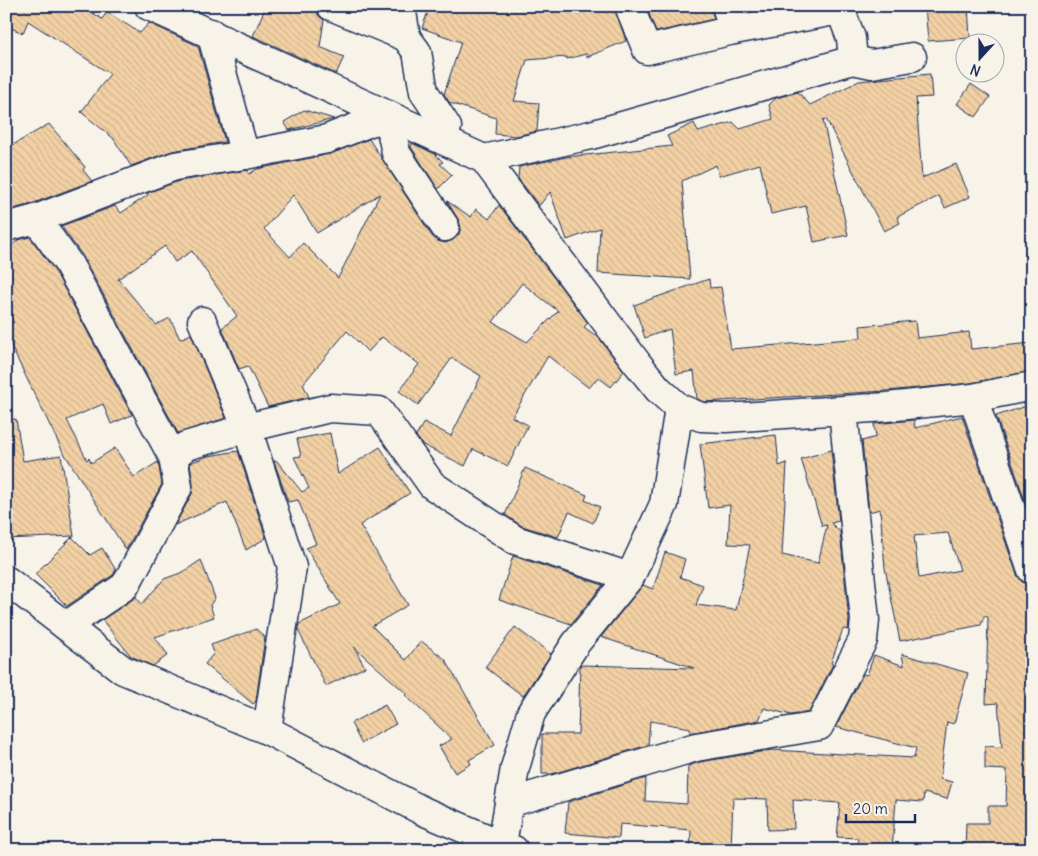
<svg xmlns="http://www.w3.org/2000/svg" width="1038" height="856" font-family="Delius,sans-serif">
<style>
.building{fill:url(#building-back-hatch);stroke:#1b2f5e;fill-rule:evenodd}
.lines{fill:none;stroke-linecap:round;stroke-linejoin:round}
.minor-casing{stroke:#1b2f5e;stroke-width:31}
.minor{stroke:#f7f3e8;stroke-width:28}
</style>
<defs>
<pattern id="building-back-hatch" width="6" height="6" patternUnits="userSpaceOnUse" patternTransform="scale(1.25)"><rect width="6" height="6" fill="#f3d1a4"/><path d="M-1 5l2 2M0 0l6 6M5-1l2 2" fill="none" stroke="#d0b490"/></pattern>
</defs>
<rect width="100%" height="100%" fill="#f7f3e8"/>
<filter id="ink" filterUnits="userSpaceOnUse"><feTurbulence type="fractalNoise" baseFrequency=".02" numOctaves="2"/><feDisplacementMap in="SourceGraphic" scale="10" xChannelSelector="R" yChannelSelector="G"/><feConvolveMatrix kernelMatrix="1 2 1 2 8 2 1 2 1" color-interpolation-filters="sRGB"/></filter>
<g filter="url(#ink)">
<g class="building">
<path d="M6,6h76l20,13 5,-7 33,21 9,-10 49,23 27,96 -53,9 -41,15 -18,-28 -32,-26 29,-38 -82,-53 -5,12 -17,-7z"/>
<path d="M266,6h50l2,9 6,5 -4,27 24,10 -8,17 -83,-38z"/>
<path d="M430,6h184l12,35 -39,16 -1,-3 -19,5v-2l-40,3 -13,41 25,2 -2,28 -21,5 -21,-2 1,-16 -46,-15 -6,-9 17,-52 -39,-14z"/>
<path d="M646,6h65l3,13 -58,13z"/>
<path d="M925,6h43l2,32 -42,3z"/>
<path d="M930,74l2,23 -16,1 6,80 34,-14 14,33 -25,11 -6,-12 -42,21 3,6 -16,8 -58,-112 -3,1 25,115 -34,7 -8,-36 -35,8 -11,-50 -41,12 -3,-11 -34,16 8,98 -92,-6 2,-45 -33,12 -17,-48 -11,14 -21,-28 1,-11 47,-10 106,-11 -5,-10 27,-13 4,9 35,-10 7,7 33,-10 -4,-14 7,-7 22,-6 12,13 49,-24z"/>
<path d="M971,84l19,13 -14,20 -19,-13z"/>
<path d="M304,110l30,9 -45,11 -5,-8z"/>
<path d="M49,124l36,43 -2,3 9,11 -61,23 -25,7v-62z"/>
<path d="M369,139l63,97 6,5 7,2 8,-3 6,-6 2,-7 -3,-8 -11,-18 24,16 5,-8 13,10 10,-14 89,118 -4,4 15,11 25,33 -13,16 -13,-10 -9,11 -41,-32 -36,61 16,8 -20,41 -35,-17 -8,17 -42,-21 -7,-9 8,-14 27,14 30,-60 -29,-18 -34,47 -19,-14 20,-27 -37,-27 -14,15 -21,-21 -44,53 6,13 -41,10 -20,-41 -9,3 -17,-41 15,-12 -45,-65 -17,11 -10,-16 -47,33 38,46 14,-7 10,21 11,-5 35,84 -48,15 -96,-178 -21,-29 54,-20 6,7 27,-18 -1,-2 32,-12 69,-11 1,4 8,-5 73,-15zM380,194l-42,84 -35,-35 -13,14 -26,-28 29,-34 24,38zM522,283l36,28 -31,31 -34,-20z"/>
<path d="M412,143l23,11 8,8 -3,2 12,11 -14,14 -27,-42z"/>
<path d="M30,237l25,34 77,144 -21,9 -8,-20 -36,16 20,40 2,-2 2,5 24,-15 19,29 24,-15 4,22 -36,66 -64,-100 -56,-114v-7l8,-7 -8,-9v-62l12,-11z"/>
<path d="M709,279l1,9 11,-1 10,62 130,-11 -1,-12 55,-5 2,17 52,-6 2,17 61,-6v28l-61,12 -85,8 -182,11 -7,-3 -3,-28 -18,3 -6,-45 -25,9 -11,-33z"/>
<path d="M1032,404v117l-36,-105z"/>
<path d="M962,416l55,159 5,7 10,3v265h-67l1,-27h22v-17h18l1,-36 -22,-1v-23l17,1 -4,-44 -12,1 2,-87 -4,-1 -3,9 -81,16 -15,-73 -5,-59 -11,3 -7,-71 14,-4 -2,-13 40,-4 1,8zM948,533l12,37 -41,8 -5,-42z"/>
<path d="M16,419l7,42 38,-6 13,81 -68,3v-119z"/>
<path d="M330,433l8,41 42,-27 30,46 -50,32 48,80 -36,21 34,34 15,-19 24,18 50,86 -26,15 2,4 -16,9 -16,-27 13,-7 -47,-44 2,-1 -53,-47 11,20 -39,19 -28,-56 1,-6 41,-20 -34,-56 10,-4 -18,-44 -10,2 -14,-41h3l25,31 7,-4 -15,-31 7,-1 -4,-17z"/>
<path d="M776,435l3,31 8,-3 -5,92 36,8 9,-38 -5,1 -21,-67 30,-9 8,71 -8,2 9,9 9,88 -1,10 -5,-1 -12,34 2,1 -24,48 -18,3 -27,-7 -5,12 -69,13v-5l-40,-7 -2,24 -96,29h-10v-40h36l2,-69 114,3 -93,-31 42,-52 10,4 12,-37 20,7 -5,18 23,8 -7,20 40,5 14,-65 -22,-1 2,-39 -22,3 -8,-64z"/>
<path d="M238,451l28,87 -20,12 -19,-48 -52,23 17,-31 1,-10 -3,-21 18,-7z"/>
<path d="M525,468l62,27 -2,5 15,7 -7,16 -24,-11 -11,25 -36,-11 -17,-11z"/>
<path d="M72,537l18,18 12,-7 14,22 -3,5 -46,31 -32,-32z"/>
<path d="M513,556l90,29 -32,39 -72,-24z"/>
<path d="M201,560l14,38 -5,7 4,12 -59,20 13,18 -15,11 -22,-10 -29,-36 34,-23 6,7 22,-25 19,-7z"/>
<path d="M515,627l36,27 -28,42 -38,-29z"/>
<path d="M256,629l9,8 -9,64 -3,3 -48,-40 9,-11 -3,-8z"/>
<path d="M902,654l66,19 -14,51 -7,-2 -7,57 12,3 -5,17 -23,-6 -1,9 -27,-2 -4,50h-35l1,-12 -21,-1 3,-34 -47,-3 1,29 -26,1 -1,-31 -34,-1 -2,52h-41l1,-20 -71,-6 -1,14 -54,-5 3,-31 78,-24 -1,23 42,3 1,-38 12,-4 72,-12 142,8 2,-10 -80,-21 27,-53 4,1 7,-20 30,11z"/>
<path d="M385,705l11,19 -35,19 -10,-20z"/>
</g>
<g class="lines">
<defs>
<g id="minor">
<path d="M149,6l335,153 153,204 21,26 21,19 22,9 25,1 161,-11 86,-9 59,-12"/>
<path d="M331,6l75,31 11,15 7,40 23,35 -4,13"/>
<path d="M401,6l5,31"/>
<path d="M629,6l18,44 87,-20 106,-20"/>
<path d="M726,6l8,24"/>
<path d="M839,6l12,32 2,22"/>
<path d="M211,33l34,122"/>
<path d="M484,159l107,-24 262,-75 19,4 40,-7"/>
<path d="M36,219l32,44 105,194 5,30 -53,99 -59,40"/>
<path d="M6,227l30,-8 139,-53 70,-11 82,-16 61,-24 8,38 49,74"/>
<path d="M202,321l45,107 45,139 -25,163"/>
<path d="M973,398l59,172"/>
<path d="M173,457l13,-11 61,-18 83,-20 49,3 53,74 83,55 115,37"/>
<path d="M6,580l117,90 144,60 156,81 91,39"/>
<path d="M509,803l187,-56 123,-21 44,-86 2,-20 -22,-209"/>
<path d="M502,844l13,-76 16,-55 45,-70 54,-66 34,-73 15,-96"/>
</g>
</defs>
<use href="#minor" class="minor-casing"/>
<use href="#minor" class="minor"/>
</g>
</g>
<rect width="1038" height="856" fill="none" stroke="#f7f3e8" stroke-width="25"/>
<rect x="12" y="12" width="1013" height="831" fill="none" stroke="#1b2f5e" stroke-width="2" filter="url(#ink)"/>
<g transform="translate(980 58) rotate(201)"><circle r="24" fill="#f7f3e8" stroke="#9fa5b1"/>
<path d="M0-4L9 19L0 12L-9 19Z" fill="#1b2f5e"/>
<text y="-8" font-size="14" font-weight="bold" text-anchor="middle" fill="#1b2f5e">N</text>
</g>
<path d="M846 814v8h69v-8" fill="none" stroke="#1b2f5e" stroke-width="2.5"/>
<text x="853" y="814" font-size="15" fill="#1b2f5e" stroke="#f7f3e8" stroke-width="4" paint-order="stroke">20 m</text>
</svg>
